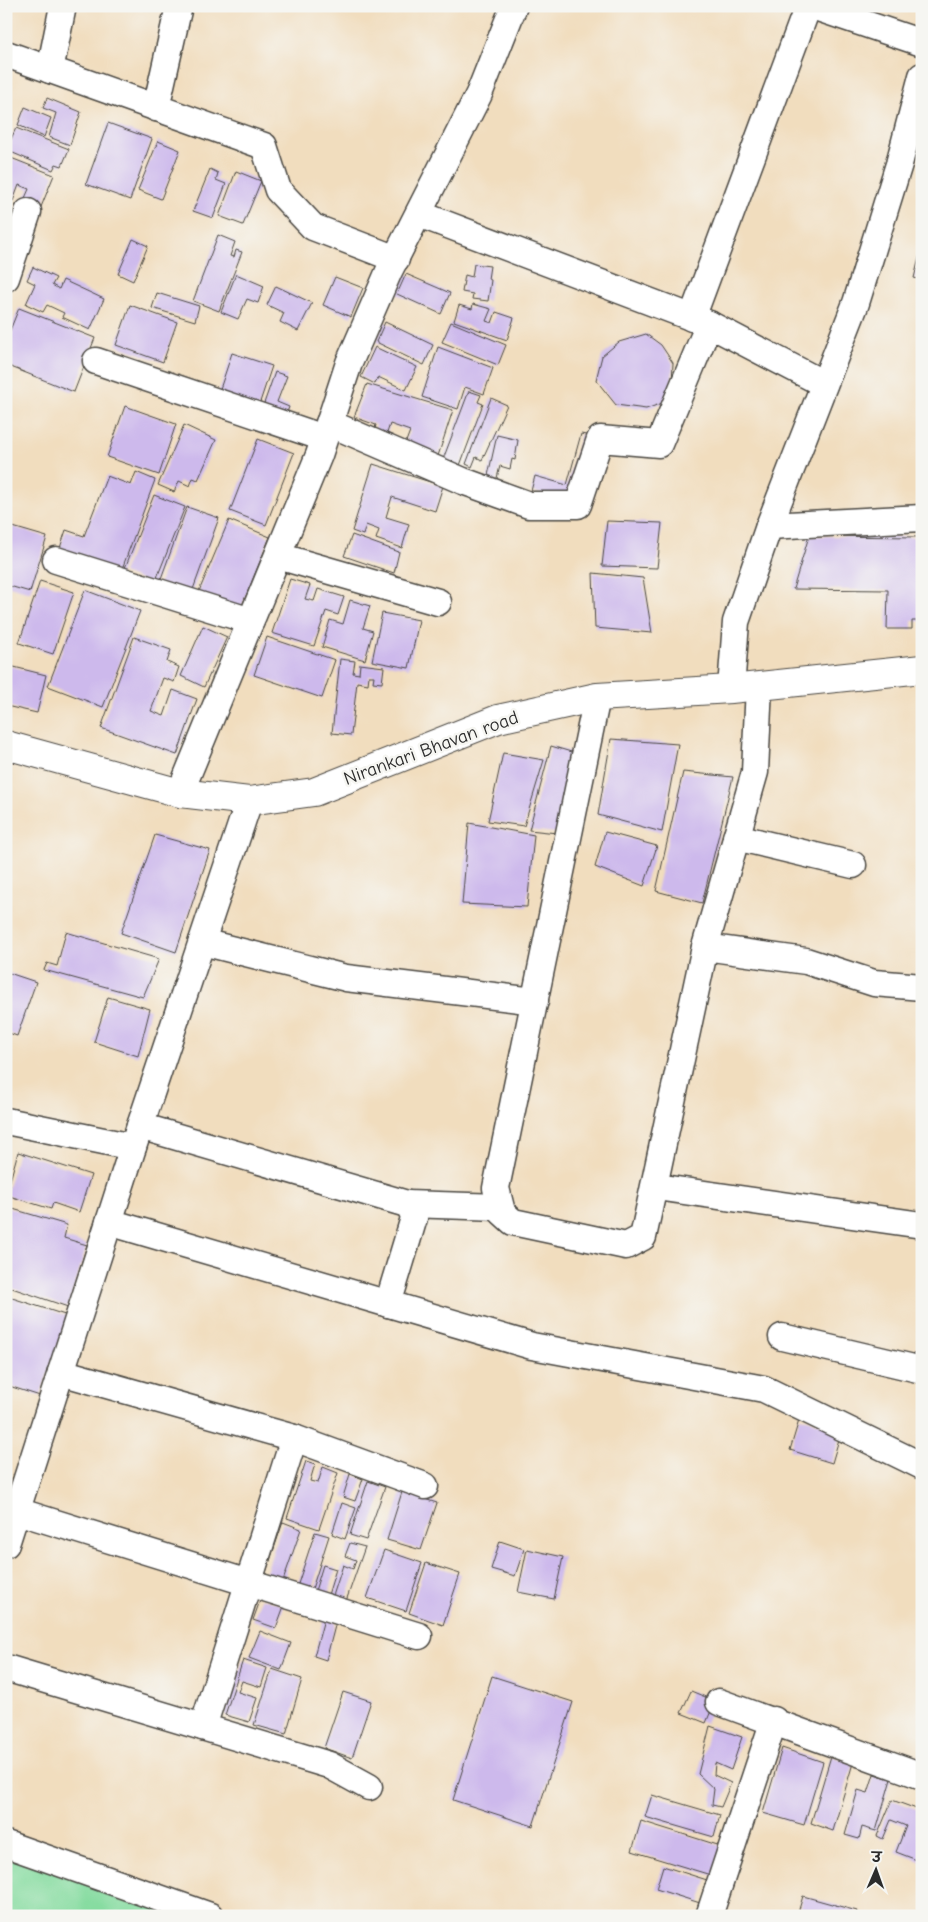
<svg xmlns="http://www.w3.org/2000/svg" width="928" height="1922" font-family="'Comic Neue','Playpen Sans Deva',sans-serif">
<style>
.green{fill:#86dca0;stroke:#588466}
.building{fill:#cdb9ec}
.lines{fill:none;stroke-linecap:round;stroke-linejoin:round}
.minor-casing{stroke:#494641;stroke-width:29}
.tertiary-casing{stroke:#494641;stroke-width:30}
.minor{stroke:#fff;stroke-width:26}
.tertiary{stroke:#fff;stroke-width:28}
.labels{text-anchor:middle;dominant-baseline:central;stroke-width:5;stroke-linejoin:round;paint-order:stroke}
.street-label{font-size:19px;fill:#2b2b2b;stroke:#f6f6f2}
</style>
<rect width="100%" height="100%" fill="#f6f6f2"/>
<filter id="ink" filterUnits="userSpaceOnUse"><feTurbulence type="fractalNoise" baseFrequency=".02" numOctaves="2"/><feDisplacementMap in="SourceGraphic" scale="10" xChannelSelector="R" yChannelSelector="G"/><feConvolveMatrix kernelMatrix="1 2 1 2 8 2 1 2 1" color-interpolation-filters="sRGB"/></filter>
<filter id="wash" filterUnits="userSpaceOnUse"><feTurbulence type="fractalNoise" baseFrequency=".0096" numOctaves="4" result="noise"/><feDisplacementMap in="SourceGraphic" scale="20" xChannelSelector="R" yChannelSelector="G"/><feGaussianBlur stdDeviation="1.12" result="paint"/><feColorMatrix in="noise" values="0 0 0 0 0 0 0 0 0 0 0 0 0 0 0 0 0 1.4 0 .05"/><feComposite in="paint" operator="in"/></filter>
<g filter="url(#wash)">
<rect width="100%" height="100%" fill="#f1ddbe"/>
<path class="green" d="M6,1844l225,72h-225z"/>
<g id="blocks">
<g class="building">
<path d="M47,98l34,14 -11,33 -21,-8 7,-24 -13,-5z"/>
<path d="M25,107l26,11 -7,19 -26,-12z"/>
<path d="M108,123l44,16 -22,61 -44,-16z"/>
<path d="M16,128l53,21 -7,17 -6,-2 -3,6 -47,-20z"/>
<path d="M158,141l22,9 -19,49 -23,-9z"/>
<path d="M6,156l48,19 -15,37 -17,-7 7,-16 -10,-4 -6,16 -7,-2z"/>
<path d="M210,169l8,4 -2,7 10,4 -13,34 -20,-7z"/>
<path d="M236,171l25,10 -18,44 -24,-9z"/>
<path d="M218,235l17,7 -5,14 4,1 2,-7 6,2 -23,59 -26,-10z"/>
<path d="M133,239l15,7 -15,35 -15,-7z"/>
<path d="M921,250h1v30l-8,-2z"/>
<path d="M474,264l16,2 -2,13 3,1 -3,21 -16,-2 1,-5 -11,-2 3,-17 7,2z"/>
<path d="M33,267l23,11 -4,7 7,4 4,-9 41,19 -14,31 -28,-13 2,-4 -17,-8 -4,7 -17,-8 9,-20 -8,-4z"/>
<path d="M236,274l28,12 -6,17 -11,-4 -9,20 -17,-7z"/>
<path d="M406,274l44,19 -9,21 -44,-20z"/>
<path d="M335,277l28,11 -12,29 -28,-12z"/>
<path d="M276,286l36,17 -14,28 -18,-9 4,-9 -17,-8z"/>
<path d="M157,293l42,13 -4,15 -43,-13z"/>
<path d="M473,304l18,5 -5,12 6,2 4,-11 18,6 -7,22 -53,-19 5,-16 13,4z"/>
<path d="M130,305l47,17 -14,40 -47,-17z"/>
<path d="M19,308l76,30 -21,54 -68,-27v-25z"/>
<path d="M385,322l48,23 -9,20 -48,-23z"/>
<path d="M451,322l55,23 -8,20 -56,-23z"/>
<path d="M646,334l15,11 12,18 -1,20 -4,18 -22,8 -30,-4 -20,-25 6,-24 17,-14z"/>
<path d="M375,347l42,20 -11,23 -28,-13 -3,7 -14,-7z"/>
<path d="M438,347l55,21 -9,26 -19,-7 -7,22 -36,-12z"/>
<path d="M232,353l40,13 -14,42 -40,-13z"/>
<path d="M275,372l12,4 -10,26 12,5 -4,11 -23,-9z"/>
<path d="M367,384l86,26 -16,49 -33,-12 6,-16 -20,-7 -6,18 -12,-4 4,-13 -22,-8z"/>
<path d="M469,391l12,4 -3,7 5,2 -24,64 -17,-6z"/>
<path d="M491,398l16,7 -25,55 -6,-3 -4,10 -6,-3z"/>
<path d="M125,406l51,18 -17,51 -52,-18z"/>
<path d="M184,425l32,15 -18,40 -5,-2 -3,8 -11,-5 -5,11 -16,-7z"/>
<path d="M581,434l14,3 -18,66 -46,-12 4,-15 32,9z"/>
<path d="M497,435l21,5 -3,20 -3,-1 -2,10 -10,-3 -4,16 -9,-2z"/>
<path d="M258,439l36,14 -28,72 -36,-14z"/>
<path d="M373,464l70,22 -8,25 -43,-14 -6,20 23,7 -7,24 -26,-9 3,-9 -13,-5 -3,10 -11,-4z"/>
<path d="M136,472l19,8 -36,97 -61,-23 8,-24 18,6 23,-60 24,9z"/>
<path d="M154,495l31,12 -31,78 -31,-12z"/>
<path d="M187,507l32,11 -28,77 -32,-11z"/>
<path d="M229,520l41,17 -31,76 -42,-17z"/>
<path d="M607,521l55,2 -5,45 -55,-2z"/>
<path d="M6,525l41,12 -17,55 -24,-7z"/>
<path d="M352,535l47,17 -5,21 -50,-17z"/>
<path d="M809,536l113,1v84h-10v8h-25l1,-39 -95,-1z"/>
<path d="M593,573l50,5 9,55 -57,-5z"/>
<path d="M290,579l20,6 -5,14 9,2 4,-12 26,8 -6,18 -12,-4 -12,35 -42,-13z"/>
<path d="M40,581l34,11 -21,62 -34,-11z"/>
<path d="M85,590l55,21 -37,96 -55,-21z"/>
<path d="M350,600l20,6 -7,22 10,3 -8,29 -43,-13 8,-27 13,4z"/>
<path d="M382,613l37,7 -10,48 -37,-7z"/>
<path d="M203,626l24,11 -23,50 -23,-11z"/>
<path d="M134,637l37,13 -4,12 12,5 -5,15 -11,-4 -12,33 13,5 9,-26 24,9 -20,56 -76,-27z"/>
<path d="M267,637l68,23 -13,38 -68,-23z"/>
<path d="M340,659l15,2 -2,12 6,1 1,-10 24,3 -2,16 -9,-1 1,-6h-5l-1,8 -11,-2 -6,53 -19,-2z"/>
<path d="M6,665l40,10 -9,38 -31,-7z"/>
<path d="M611,739l67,5 -16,88 -64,-17z"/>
<path d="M551,746l27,8 -21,79 -28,-3z"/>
<path d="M503,753l41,7 -20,66 -36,-5z"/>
<path d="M683,772l50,5 -31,126 -46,-12z"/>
<path d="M469,823l65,12 -7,72 -65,-3z"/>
<path d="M605,832l52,14 -13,40 -49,-19z"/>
<path d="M155,835l55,15 -34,102 -55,-19z"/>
<path d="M66,932l93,27 -16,38 -99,-27 3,-7 10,3z"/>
<path d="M6,972l30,10 -19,54 -11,-4z"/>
<path d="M108,997l42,12 -12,47 -44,-14z"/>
<path d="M18,1152l73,23 -12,37 -26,-9 -2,6 -45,-14z"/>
<path d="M6,1207l61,18 -3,13 23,7 -19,62 -62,-21z"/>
<path d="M6,1296l62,20 -28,80 -34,-11z"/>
<path d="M800,1417l42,12 -10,34 -42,-13z"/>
<path d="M306,1461l9,3 -5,17 8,2 5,-16 15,6 -19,56 -32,-11z"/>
<path d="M350,1474l13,5 -8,22 -12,-4z"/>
<path d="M368,1481l17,6 -19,53 -16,-5z"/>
<path d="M402,1492l35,11 -16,47 -34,-10z"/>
<path d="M342,1503l14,5 -11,31 -13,-5z"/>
<path d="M283,1522l18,7 -18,52 -18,-6z"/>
<path d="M315,1532l14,4 -18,56 -14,-5z"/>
<path d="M500,1541l24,8 -9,27 -24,-7z"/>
<path d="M350,1543l15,4 -20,57 -13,-5 11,-34 10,4 3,-9 -11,-4z"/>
<path d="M527,1549l36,8 -9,42 -36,-7z"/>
<path d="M384,1550l38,13 -16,48 -39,-13z"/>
<path d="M426,1563l34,11 -17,51 -34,-12z"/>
<path d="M323,1565l13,4 -8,26 -13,-4z"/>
<path d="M261,1598l23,8 -8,22 -23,-8z"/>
<path d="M324,1619l12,3 -10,38 -12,-4z"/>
<path d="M260,1631l31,12 -10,27 -32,-12z"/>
<path d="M243,1660l24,8 -6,19 -19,-6 -4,11 19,6 -8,24 -24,-7z"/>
<path d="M272,1669l30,10 -16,55 -32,-9z"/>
<path d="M492,1676l81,26 -40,124 -80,-26z"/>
<path d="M691,1691l24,10 -9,22 -25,-10z"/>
<path d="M343,1692l28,9 -19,57 -28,-10z"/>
<path d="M710,1726l32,11 -11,33 -16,-7 -1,12 17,8 -10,24 -9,-2 2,-16 -16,-15z"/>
<path d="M782,1748l41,14 -19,63 -41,-12z"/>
<path d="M831,1756l22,7 -20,68 -22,-8z"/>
<path d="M874,1774l17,5 -15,52 -14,-4 -3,12 -14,-4 13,-45 10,3z"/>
<path d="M652,1795l68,20 -6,22 -69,-20z"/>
<path d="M892,1800l30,11v51l-26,-10 10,-26 -15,-6 -8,19 -6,-3z"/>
<path d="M641,1821l83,26 -10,29 -82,-25z"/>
<path d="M663,1866l44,14 -7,23 -44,-14z"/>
<path d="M803,1896l54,15 -2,5h-58z"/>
</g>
</g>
</g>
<g filter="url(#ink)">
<use href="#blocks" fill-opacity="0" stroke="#494641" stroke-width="1"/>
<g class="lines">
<defs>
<g id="minor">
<path d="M812,6l110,37"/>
<path d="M6,54l258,92 14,44 35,37 83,32"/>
<path d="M50,70l13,-64"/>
<path d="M156,108l23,-102"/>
<path d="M6,278l22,-66"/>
<path d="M692,318l116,-312"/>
<path d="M709,324l115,60"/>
<path d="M96,361l228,77"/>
<path d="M329,423l134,58 66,24h49l22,-66 59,5 50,-120 -290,-110"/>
<path d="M769,526l153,-8"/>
<path d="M278,556l160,46"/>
<path d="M56,560l195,61"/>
<path d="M731,689l5,-67 33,-96 87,-223 43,-139 23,-88"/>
<path d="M597,697l-101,491 6,24 11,10 113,24 17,-9 2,-9 60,-281 50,-175 4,-86"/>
<path d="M180,793l139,-338 30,-92 40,-92 90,-177 35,-88"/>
<path d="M736,837l117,28"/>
<path d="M202,942l144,36 189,23"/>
<path d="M705,947l101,14 68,22 48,4"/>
<path d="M6,1121l127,26"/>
<path d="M140,1126l267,78 5,7 2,7 -26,86"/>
<path d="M656,1187l266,38"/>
<path d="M407,1204l93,3"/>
<path d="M109,1222l423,124 232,43 158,77"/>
<path d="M782,1337l140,33"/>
<path d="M61,1372l233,66 131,48"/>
<path d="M17,1511l402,125"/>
<path d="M6,1544l127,-397 116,-346"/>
<path d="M6,1668l323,97 40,22"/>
<path d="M719,1702l203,74"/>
<path d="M203,1727l91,-289"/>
<path d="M6,1844l204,72"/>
<path d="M709,1916l65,-196"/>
</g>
<path id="tertiary" d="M6,745l174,48 69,8 65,-9 184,-73 99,-22 134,-8 191,-20"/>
</defs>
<use href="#minor" class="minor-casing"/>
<use href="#tertiary" class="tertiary-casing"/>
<use href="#minor" class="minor"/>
<use href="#tertiary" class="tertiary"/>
</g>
</g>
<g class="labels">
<g class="street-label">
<text transform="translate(431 748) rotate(-20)">Nirankari Bhavan road</text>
</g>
</g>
<rect width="928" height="1922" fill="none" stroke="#f6f6f2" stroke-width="25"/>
<g transform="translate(876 1870) rotate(2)" stroke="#f6f6f2" stroke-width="4" paint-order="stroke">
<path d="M0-4L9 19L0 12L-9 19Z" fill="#2b2b2b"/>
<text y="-8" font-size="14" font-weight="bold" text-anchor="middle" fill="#2b2b2b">उ</text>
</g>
</svg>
